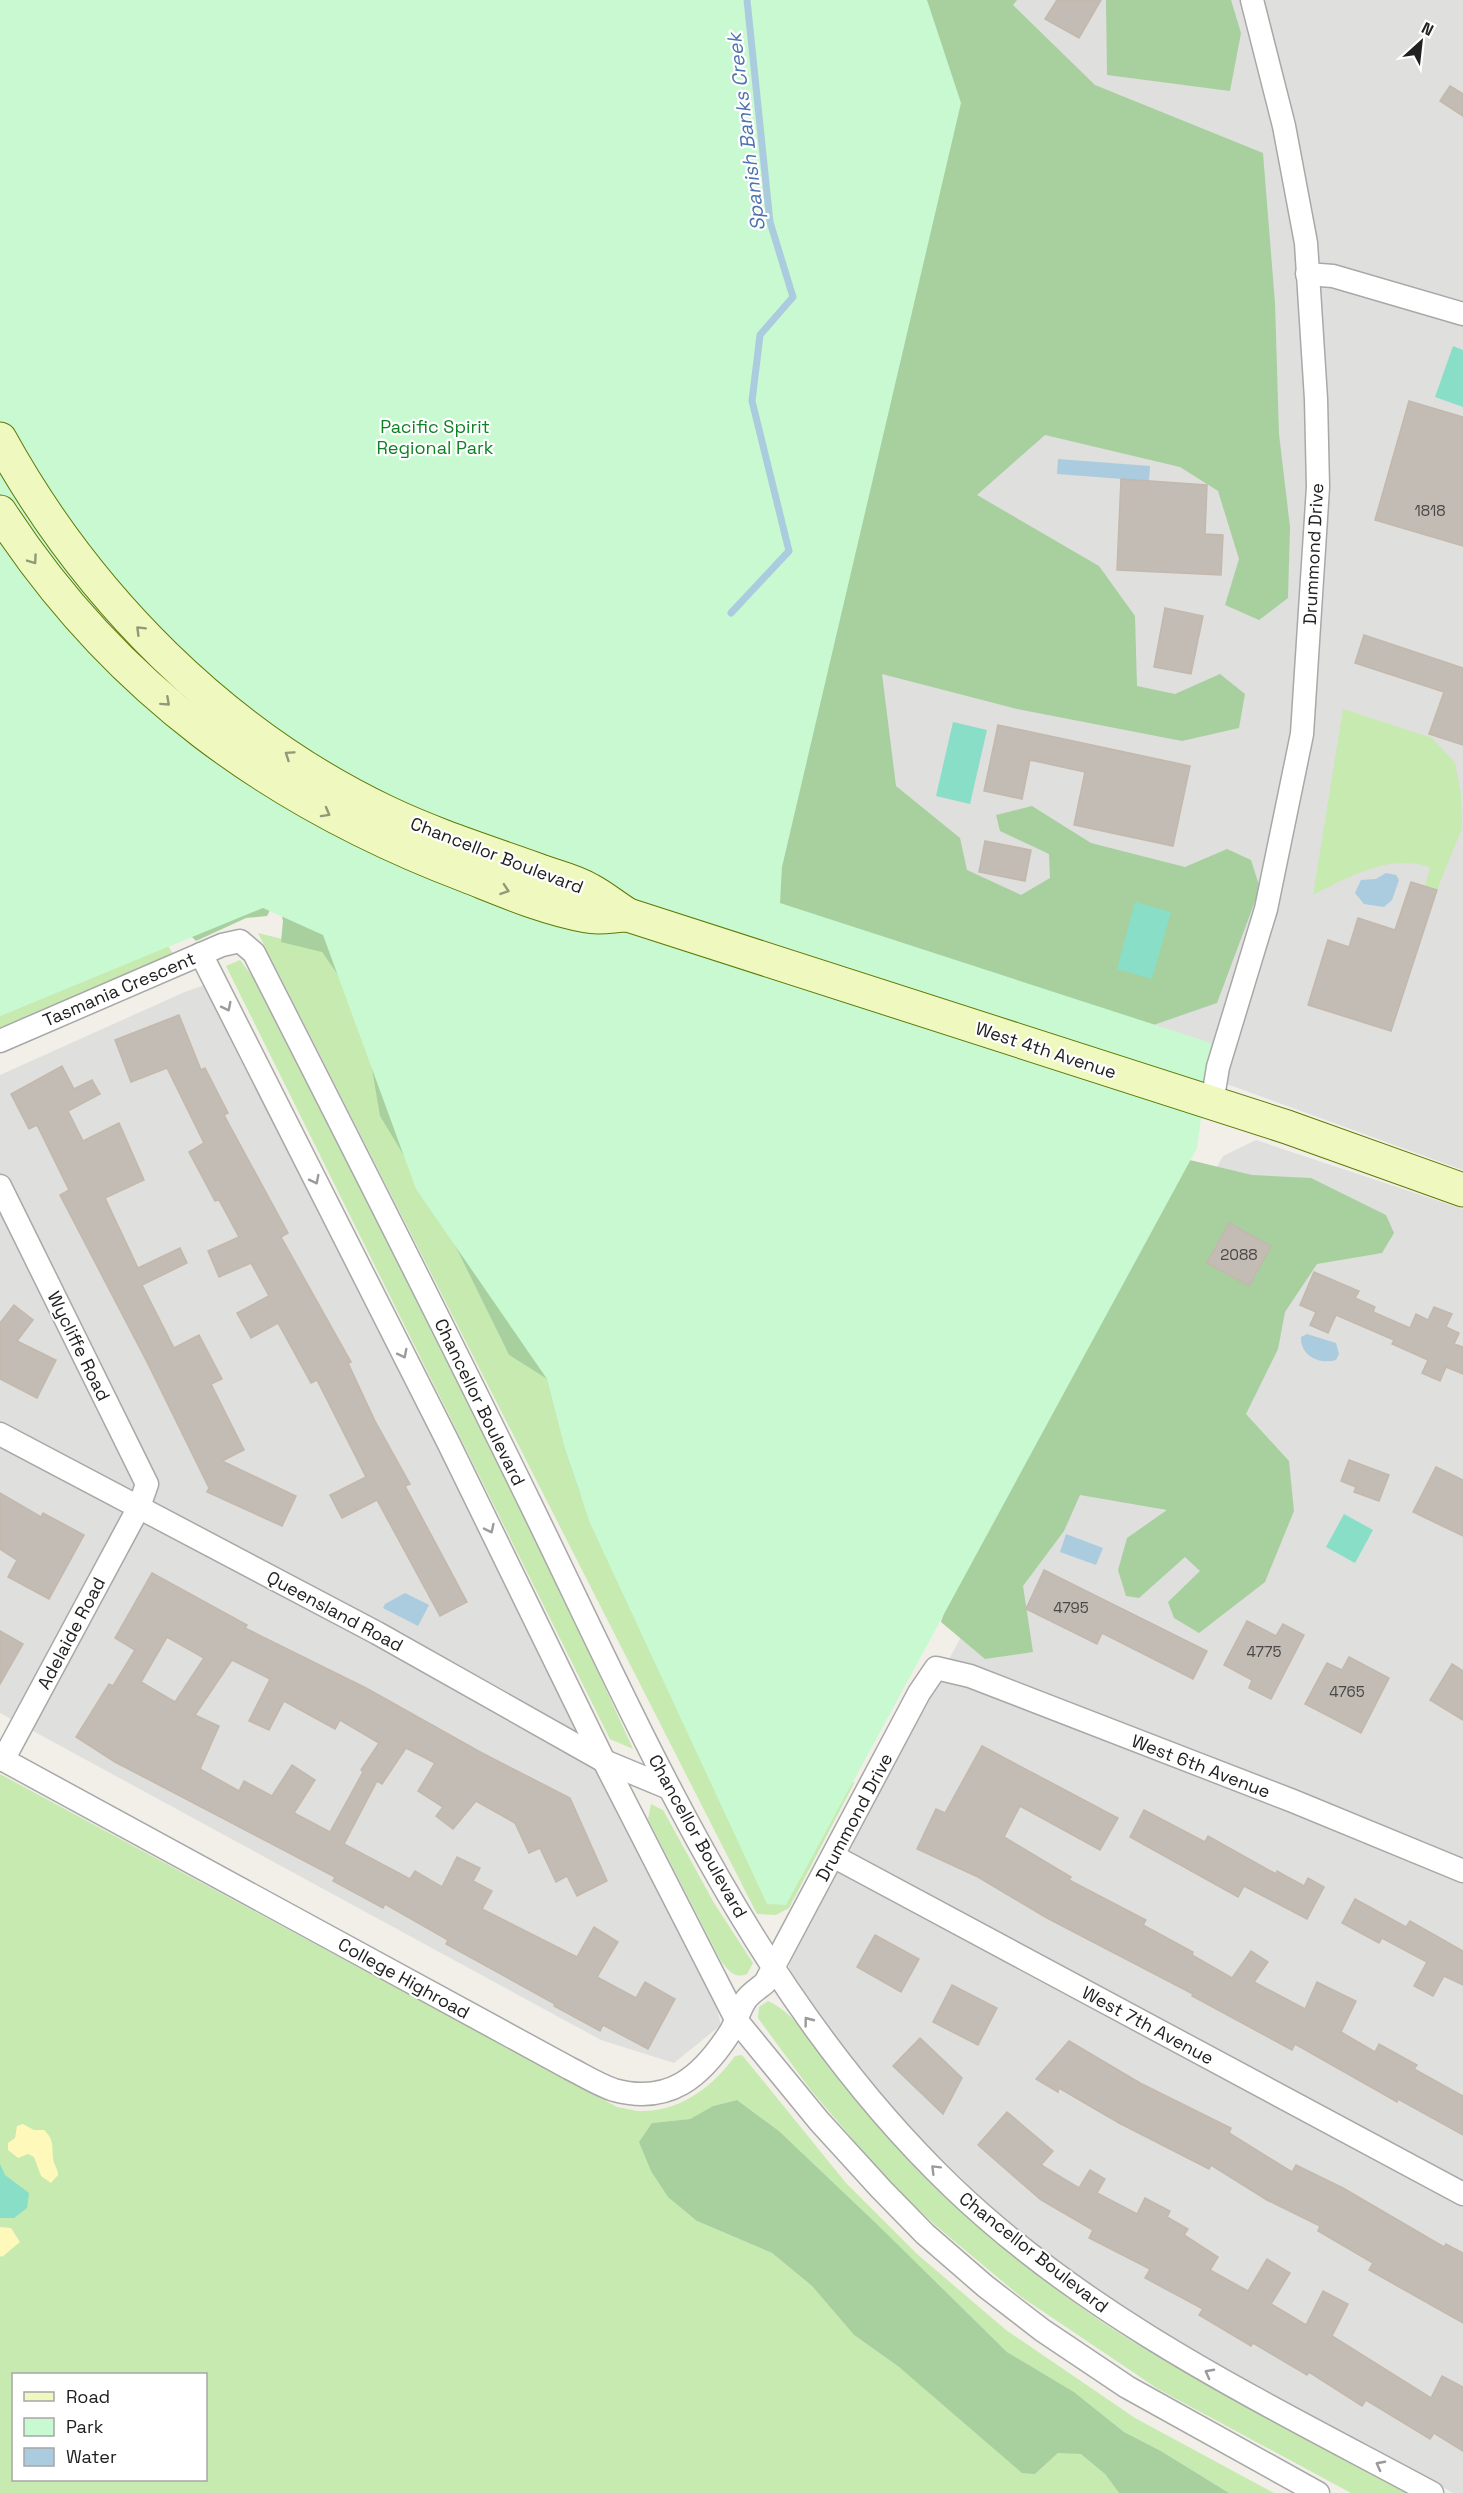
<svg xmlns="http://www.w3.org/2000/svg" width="1463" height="2493" font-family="'Space Grotesk',sans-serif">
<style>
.residential{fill:#dfdfde}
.grass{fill:#c6eab0;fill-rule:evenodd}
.forest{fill:#a7d09e}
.sand{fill:#fef8ba}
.park{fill:#c8f9d1}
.pitch{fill:#89dec7}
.water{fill:#aaccde}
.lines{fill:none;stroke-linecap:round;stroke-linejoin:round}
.stream{stroke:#aaccde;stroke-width:7}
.building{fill:#c2bcb5;stroke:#c3b8ab;stroke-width:1.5;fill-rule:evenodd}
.street-casing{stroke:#a8a8a8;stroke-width:25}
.secondary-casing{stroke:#607907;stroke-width:35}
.street{stroke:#fff;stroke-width:22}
.secondary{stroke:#eff9bf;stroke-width:33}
.oneway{stroke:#929878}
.oneway2{stroke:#9b9b9b}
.labels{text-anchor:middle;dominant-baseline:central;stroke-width:4.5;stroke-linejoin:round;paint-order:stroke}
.number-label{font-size:15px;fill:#494846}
.park-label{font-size:18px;fill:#0e8125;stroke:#fff}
.street-label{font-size:18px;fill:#212121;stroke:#fff}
.water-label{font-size:20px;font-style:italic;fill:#4e74b1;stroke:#fff}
</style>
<rect width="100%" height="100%" fill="#f1efe8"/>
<g class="residential">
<path d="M930,0h533v1170l-686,-250z"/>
<path d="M208,984l410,827 91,168 12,46 -47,38 -73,-23 -601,-327v-638l187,-84z"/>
<path d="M1256,1140l207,69v1284h-10l-280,-154 -91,-58 -90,-73 -85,-83 -80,-94 -37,-54 -1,-11 3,-9 156,-296 275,-505z"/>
</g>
<g class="grass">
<path d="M1343,709l89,29 23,25 6,31 1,34 -25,62 -12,-4 5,-19c-42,-13 -79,9 -117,28z"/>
<path d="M258,933l56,14 8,5 40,58 78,205 69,140 38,24 17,67 16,48 49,100 225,189 -65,125 -13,7 -19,-1z"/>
<path d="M168,946l6,9 -174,73v-12z"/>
<path d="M240,960l18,24 306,613 69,152 -23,-10 -384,-773z"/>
<path d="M0,1774l617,333c9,1 19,5 28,4 38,-1 69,-26 90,-55l7,-1 104,128 71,71 89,76 129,88 139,75h-45l-68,-42 -37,-19 -50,-40 -67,-40 -126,-124 -102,-97 -42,-31 -24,6 -23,13 -38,4 45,98 75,32 40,33 42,49 45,32 136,107 23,-21h23l24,21 14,19h-1119zM14,2374h192v106h-192z"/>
<path d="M651,1804l12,6 5,9 46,84 39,60 -6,11c-13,5 -18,-3 -26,-13l-73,-142z"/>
<path d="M768,2001c31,13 60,65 81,91 34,40 69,81 109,116 48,41 97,83 150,118 94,61 203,113 302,167h-59l-193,-104 -138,-93 -85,-71 -46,-43 -79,-93 -52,-71 1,-11z"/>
</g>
<g class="forest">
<path d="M0,0h1017l-4,5 82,80 168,68 12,150 4,131 11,93 -2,71 -29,22 -34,-15 14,-46 -21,-68 -38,-24 -135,-32 -68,60 122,71 36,50 2,70 38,8 45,-20 25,20 -6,34 -57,13 -165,-32 -135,-35 14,112 64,52 7,32 54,25 29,-17 -1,-24 -49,-23 -4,-16 36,-9 59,37 94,24 42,-18 24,11 9,28 -43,115 -78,27 -356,-115z"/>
<path d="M1106,0h125l10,33 -11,58 -123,-16z"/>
<path d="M231,886l863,251 158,38 59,3 75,37 8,18 -12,20 -65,11 -32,48 -7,37 -32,65 43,47 5,50 -29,71 -66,51 -25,-15 -6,-16 32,-31 -15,-14 -46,41 -13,-2 -8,-26 9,-32 40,-28 -87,-15 -16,36 -41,55 10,66 -48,7 -44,-37 35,-107 -361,51 -35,-72 -16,-48 -17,-67 -38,-24 -69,-140 -60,-99 -18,-106 -40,-58 -41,-10 2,-21 -4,-17h-6l-6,12 -21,2 -50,23 -42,-42z"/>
<path d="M737,2100l42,31 102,97 126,124 67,40 50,40 37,19 68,42h-110l-14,-19 -24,-20 -23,-1 -23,21 -13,-1 -123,-106 -45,-32 -42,-49 -40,-33 -75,-32 -29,-24 -17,-26 -12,-29 13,-19 38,-4 23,-13z"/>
</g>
<g class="sand">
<path d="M23,2124l11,6h10c10,9 8,16 9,27 0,7 5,11 5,18l-7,8 -10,-7 -7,-19 -6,-3 -10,4 -10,-8v-7l7,-5 2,-12z"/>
<path d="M0,2227l11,1 9,14 -18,15 -2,-1z"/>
</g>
<path class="park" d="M0,0h927l34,103 -179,764 -2,36 431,140 -14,105 -411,757 -19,-1 -177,-381 -26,-77 -17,-67 -131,-190 -93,-254 -60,-27 -263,108z"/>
<g class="pitch">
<path d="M1453,346l10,4v57l-28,-10z"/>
<path d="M953,722l34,8 -17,74 -34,-8z"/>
<path d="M1135,902l36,10 -19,67 -35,-10z"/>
<path d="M1344,1514l29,16 -18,33 -29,-16z"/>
<path d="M0,2164l5,11 24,18 -2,15 -13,10h-14z"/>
</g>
<g class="water">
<path d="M1058,459l92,7 -1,15 -92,-7z"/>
<path d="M1386,873l10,2 3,5 -7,20 -8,7 -20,-3 -9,-11 6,-13 15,-1z"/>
<path d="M1307,1334l29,9 3,11 -3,6c-16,5 -36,-4 -35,-23z"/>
<path d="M1066,1534l37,14 -7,17 -36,-13z"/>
<path d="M405,1593l24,12 -11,21 -35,-18 2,-4z"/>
</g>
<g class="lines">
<path class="stream" d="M731,613l58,-62 -37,-150 8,-66 33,-38 -23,-75 -23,-222"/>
</g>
<g class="building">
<path d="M1057,0h44l-22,38 -34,-19z"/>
<path d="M1450,86l13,8v22l-23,-15z"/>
<path d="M1409,401l54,16v129l-88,-26z"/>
<path d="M1121,479l86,6 -2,49 18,1 -2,40 -104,-5z"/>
<path d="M1165,608l38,8 -12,58 -37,-7z"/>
<path d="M1364,635l99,33v77l-34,-11 15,-42 -89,-29z"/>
<path d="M998,725l192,41 -17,80 -99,-21 11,-53 -55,-12 -8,39 -38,-8z"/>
<path d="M985,841l46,9 -6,31 -46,-9z"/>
<path d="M1411,882l26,8 -46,141 -83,-26 20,-65 21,7 9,-29 37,12z"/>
<path d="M179,1015l22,55 4,-2 23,45 -4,2 64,118 -7,4 70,125 -3,1 27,58 35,63 -5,2 62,116 -27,14 -63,-116 -35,18 -12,-23 36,-18 -49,-97 -6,3 -33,-60 -27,15 -14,-25 32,-17 -18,-33 -32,14 -11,-26 31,-14 -20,-37 -4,1 -26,-49 15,-9 -37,-75 -36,14 -16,-42z"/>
<path d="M62,1066l12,23 18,-9 8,14 -32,17 15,30 36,-18 25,57 -39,18 33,70 42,-20 7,15 -45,22 32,63 25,-13 23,44 -11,5 33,66 -22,11 74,35 -14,30 -75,-34 2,-4 -62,-126 -87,-167 9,-5 -32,-65 -8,4 -18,-35z"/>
<path d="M1229,1223l42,23 -22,40 -42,-23z"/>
<path d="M1314,1272l45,19 -4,7 20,9 -2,5 37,16 6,-14 12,6 6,-13 18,7 -6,13 13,6 -5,11 9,3v27l-17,-7 -6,14 -18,-8 6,-13 -36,-16 2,-4 -58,-25 -8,18 -18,-8 6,-13 -16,-7z"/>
<path d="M14,1305l19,15 -16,21 39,19 -19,38 -37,-19v-56z"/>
<path d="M1349,1460l40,15 -10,26 -25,-9 2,-5 -15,-6z"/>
<path d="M1436,1467l27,13v56l-50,-24z"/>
<path d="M0,1493l41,24 2,-4 41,22 -35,64 -41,-22 9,-17 -17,-11z"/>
<path d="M1044,1570l163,81 -14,28 -91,-46 -5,11 -71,-35z"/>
<path d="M152,1573l95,52 -2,3 121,60 116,65 88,45 37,83 -30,15 -10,-20 -11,6 -16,-34 -11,5 -14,-30 -39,-22 -23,28 -17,-13 7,-9 -25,-16 17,-28 -29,-15 -24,36 -5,-3 -33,63 66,35 5,-8 27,16 15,-30 23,11 -7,13 19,10 -10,18 95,48 17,-30 24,15 -21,35 39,21 9,-16 30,17 -27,50 -45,-24 -3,6 -46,-25 1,-2 -109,-60 2,-4 -63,-36 -2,4 -50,-27 2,-4 -220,-115 -39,-25 33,-53 4,2 22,-36 -20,-12zM167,1637l37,21 -29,44 -34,-20zM232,1660l38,19 -21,42 20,9 15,-29 51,28 5,-9 39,23 -18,27 2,2 -33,60 -36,-19 21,-33 -23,-15 -20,31 -28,-15 -5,10 -39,-22 19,-43 -24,-11z"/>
<path d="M1247,1621l29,15 7,-12 21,11 -33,64 -22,-11 3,-8 -28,-15z"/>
<path d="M0,1631l23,13 -23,40z"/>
<path d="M1349,1657l40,21 -28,55 -56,-29 22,-41 15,7z"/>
<path d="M1452,1664l11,7v49l-33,-20z"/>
<path d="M982,1746l136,72 -18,32 -80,-44 -16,31 67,40 -2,3 77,40 -3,5 50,27 -1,3 40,23 19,-27 17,11 -14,20 51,27 12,-27 39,19 -15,31 34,20 4,-8 38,21 -3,4 49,27v39l-65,-36 -1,3 -102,-58 -3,6 -100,-54 1,-2 -146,-76 -69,-41 -61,-28 19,-40 9,4z"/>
<path d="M1144,1810l61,32 3,-6 68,38 1,-3 27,15 4,-8 16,9 -17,32 -63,-33 -6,11 -108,-60z"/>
<path d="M1355,1899l51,28 4,-6 53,30v34l-19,-9 -11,20 -19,-10 13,-24 -45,-24 -3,5 -37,-20z"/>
<path d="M875,1935l44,24 -18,33 -44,-25z"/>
<path d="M952,1985l45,23 -19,37 -45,-23z"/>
<path d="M920,2038l42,40 -19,36 -50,-48z"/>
<path d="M1069,2041l71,42 91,45 -2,5 63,39 4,-7 47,23 101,59 2,-3 17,9v70l-94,-53 4,-7 -55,-32 2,-5 -53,-26 -56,-35 -2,4 -90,-46 -60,-35 -1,4 -22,-13z"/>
<path d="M1007,2112l46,39 -12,14 38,23 11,-18 15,9 -8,14 40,21 8,-16 25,13 -3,6 21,12 -4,6 34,22 -8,13 38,21 19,-32 23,14 -19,31 17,10 18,11 17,-34 25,13 -16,32 99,62 11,-22 21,11v64l-29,-18 -4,6 -64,-39 -4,6 -53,-34 -2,3 -54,-32 -2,3 -52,-31 4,-6 -58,-31 5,-9 -61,-31 4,-8 -52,-30 -63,-55z"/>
</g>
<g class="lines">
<defs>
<g id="street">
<path d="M1307,274l26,2 130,38"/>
<path d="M201,954l247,488 156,319 133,260 82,100 62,68 44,45 60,52 57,44 85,57 191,106"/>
<path d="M0,1041l222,-96 18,-4 14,12c94,185 188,369 279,556 117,240 222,489 419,678 138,133 313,216 480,306"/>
<path d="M1212,1103l6,-36 48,-158 36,-175 16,-247 -2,-88 -10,-156 -22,-117 -32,-126"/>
<path d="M0,1186l147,298 -8,23 -136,253"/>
<path d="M0,1434l377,199 227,128 65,27"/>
<path d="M0,1758l569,310c14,7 30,17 45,22 55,15 87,-13 115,-56 7,-10 9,-22 16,-33 4,-7 14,-13 20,-18l154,-290 17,-25 34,8 323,125 170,70"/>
<path d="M833,1856l630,338"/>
</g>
<g id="secondary">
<path d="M0,439c87,158 223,295 386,373 48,23 99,39 149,57 17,7 39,11 55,21 13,7 25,17 38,25l659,212 176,63"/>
<path d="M0,512c114,176 272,290 467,364 38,15 79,33 120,40 13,3 28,-1 41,-1"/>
</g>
</defs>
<use href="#street" class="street-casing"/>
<use href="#secondary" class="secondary-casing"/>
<use href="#street" class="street"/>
<use href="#secondary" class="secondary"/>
</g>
<defs><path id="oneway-chevron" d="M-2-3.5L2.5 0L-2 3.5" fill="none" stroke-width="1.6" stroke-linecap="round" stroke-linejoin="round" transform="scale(1.5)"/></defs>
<g class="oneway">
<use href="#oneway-chevron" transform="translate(33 560) rotate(55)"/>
<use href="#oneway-chevron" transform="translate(140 630) rotate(-135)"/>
<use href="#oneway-chevron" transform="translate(166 702) rotate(42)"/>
<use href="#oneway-chevron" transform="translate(289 755) rotate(-146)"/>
<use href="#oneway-chevron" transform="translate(326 813) rotate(29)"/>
<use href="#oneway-chevron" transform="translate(505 890) rotate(19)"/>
</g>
<g class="oneway2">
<use href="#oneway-chevron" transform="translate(227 1007) rotate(63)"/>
<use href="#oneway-chevron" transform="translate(315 1180) rotate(63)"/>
<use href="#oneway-chevron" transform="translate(403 1354) rotate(63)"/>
<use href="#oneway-chevron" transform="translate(490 1529) rotate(64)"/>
<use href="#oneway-chevron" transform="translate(808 2021) rotate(-127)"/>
<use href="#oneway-chevron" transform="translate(935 2169) rotate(-135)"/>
<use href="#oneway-chevron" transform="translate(1209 2373) rotate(-152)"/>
<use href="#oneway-chevron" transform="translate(1380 2465) rotate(-152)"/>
</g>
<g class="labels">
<g class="number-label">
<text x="1430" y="510">1818</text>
<text x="1239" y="1254">2088</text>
<text x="1071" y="1607">4795</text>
<text x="1264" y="1651">4775</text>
<text x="1347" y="1691">4765</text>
</g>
<g class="park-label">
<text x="435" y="426">Pacific Spirit<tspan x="435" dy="21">Regional Park</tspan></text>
</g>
<g class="street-label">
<text transform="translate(1313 554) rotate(-87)">Drummond Drive</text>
<text transform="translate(497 855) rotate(21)">Chancellor Boulevard</text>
<text transform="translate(119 989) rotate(-23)">Tasmania Crescent</text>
<text transform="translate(1046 1050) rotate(18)">West 4th Avenue</text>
<text transform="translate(79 1346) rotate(64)">Wycliffe Road</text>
<text transform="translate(480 1402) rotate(64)">Chancellor Boulevard</text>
<text transform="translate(335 1611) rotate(28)">Queensland Road</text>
<text transform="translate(71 1633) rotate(-62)">Adelaide Road</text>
<text transform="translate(1201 1766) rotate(21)">West 6th Avenue</text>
<text transform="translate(854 1817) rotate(-62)">Drummond Drive</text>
<text transform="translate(698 1836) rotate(61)">Chancellor Boulevard</text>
<text transform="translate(404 1978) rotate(29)">College Highroad</text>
<text transform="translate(1148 2025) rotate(28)">West 7th Avenue</text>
<text transform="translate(1034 2252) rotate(38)">Chancellor Boulevard</text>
</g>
<g class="water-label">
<text transform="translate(746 132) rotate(-97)">Spanish Banks Creek</text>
</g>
</g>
<rect x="12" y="2373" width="195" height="108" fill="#ffffff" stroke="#a6a6a6" stroke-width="1.5"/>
<rect x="24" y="2392" width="30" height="9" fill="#eff9bf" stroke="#a6a6a6" stroke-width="1.5"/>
<text x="66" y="2403" font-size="18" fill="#212121">Road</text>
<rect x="24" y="2418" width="30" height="18" fill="#c8f9d1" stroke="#a6a6a6" stroke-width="1.5"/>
<text x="66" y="2433" font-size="18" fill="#212121">Park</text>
<rect x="24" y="2448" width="30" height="18" fill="#aaccde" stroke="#a6a6a6" stroke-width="1.5"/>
<text x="66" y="2463" font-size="18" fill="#212121">Water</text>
<g transform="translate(1421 42) rotate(27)" stroke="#ffffff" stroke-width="4.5" paint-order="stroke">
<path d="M0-4.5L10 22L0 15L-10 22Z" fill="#212121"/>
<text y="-9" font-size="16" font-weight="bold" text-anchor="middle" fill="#212121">N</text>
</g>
</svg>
